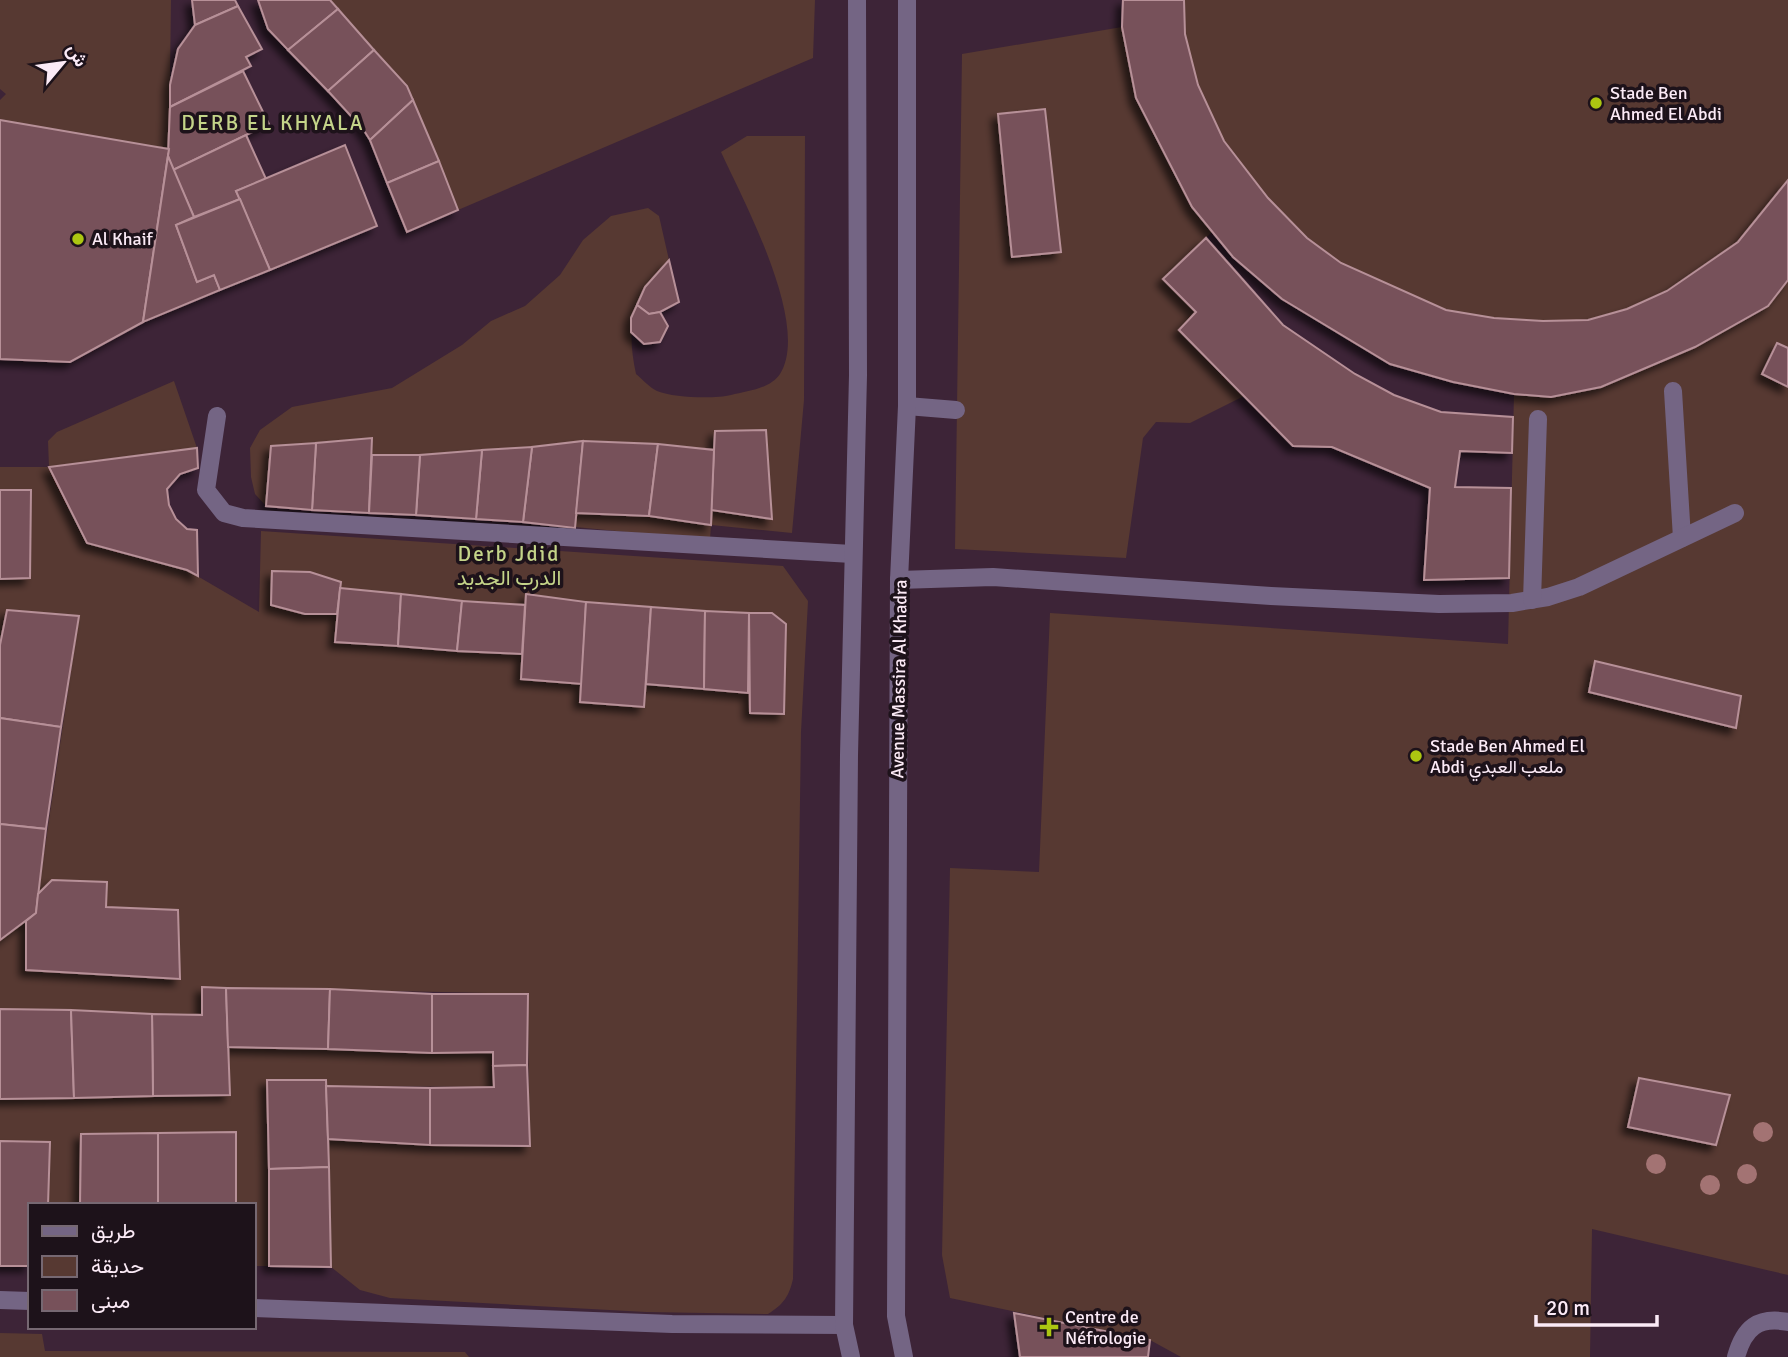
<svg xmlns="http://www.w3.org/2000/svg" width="1788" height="1357" font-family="Signika,Vazirmatn,sans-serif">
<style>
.green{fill:#573932;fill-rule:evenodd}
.building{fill:#77515a;stroke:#b79098;stroke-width:2;filter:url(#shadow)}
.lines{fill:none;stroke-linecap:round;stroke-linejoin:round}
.service{stroke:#746584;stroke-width:18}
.minor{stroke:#746584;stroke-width:18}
.tertiary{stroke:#746584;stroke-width:18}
.tree{fill:#a37373}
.poi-dot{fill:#acc611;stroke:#1d121a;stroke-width:2.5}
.labels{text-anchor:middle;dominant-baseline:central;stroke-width:7;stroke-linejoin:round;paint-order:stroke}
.poi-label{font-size:18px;fill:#fbeaf6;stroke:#1d121a;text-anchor:start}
.street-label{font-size:18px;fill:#fbeaf6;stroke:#1d121a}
.quarter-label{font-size:21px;letter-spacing:2px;fill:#c4d489;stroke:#1d121a}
</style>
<defs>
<filter id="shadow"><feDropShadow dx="-6" dy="6" stdDeviation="3.5" flood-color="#0009"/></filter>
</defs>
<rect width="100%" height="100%" fill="#3d2437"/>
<g class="green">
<path d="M0,0h171l-2,149 -169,-29v-20l6,-6 -6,-5z"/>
<path d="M330,0h485l-2,58 -355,152 -51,-124z"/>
<path d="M1123,0h665v1275l-196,-46 -2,128h-409l-31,-17 -200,-42 -8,-43 8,-387 89,4 11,-259 458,31 6,-250 -61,-12 -63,-18 -108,-65 -49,-42 -21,-25 -49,47 33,33 48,84 -54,27 -34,-1 -13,16 -17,120 -171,-9 7,-495 160,-27z"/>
<path d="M747,136h58l-1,264 -12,133 -81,-8 -1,15 -187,-18 -154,-9 3,-75 -101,8 -5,60 -11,-12 -4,-17 -1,-29 10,-18 32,-23 100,-19 70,-43 29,-24 34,-15 35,-31 23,-35 28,-24 37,-8 11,8 10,44c-35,40 -44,62 -33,114 6,5 14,14 21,17 17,7 58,8 74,4 16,-4 39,-6 49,-21 31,-49 -37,-174 -59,-222zM659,445l55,5 -3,60z"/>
<path d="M174,381l23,67 -148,19 39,76 99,27 72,42 2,-81 522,35 25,35 -7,131 -8,547c-4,17 -9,25 -25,35l-122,-2 -256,-14 -30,-8 -29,-23 -3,-128 201,7 -1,-152 -325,-7 -1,28 -202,-6v-69l26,-19v49l153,9 -2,-69 -71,-3 1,-25 -69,12 41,-278 -72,-6 -7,35v-178h49l-1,-26 9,-9z"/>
<path d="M228,1047l265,5 1,35 -168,-1 -59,-6 2,186h-15v-61h-18v-73l-155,2 -1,71h-32l1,-63 -49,-1v-42z"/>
<path d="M0,1333l42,1 3,17 420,1 4,5h-469z"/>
</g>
<g class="building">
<path d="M192,0h43l3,6 -43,19z"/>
<path d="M258,0h72l8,9 -50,41 -20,-21z"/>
<path d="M1123,0h61l1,34 13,51 26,56 44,57 39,40 34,25 105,47 48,8 49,3 45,-1 39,-11 40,-18 71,-49 50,-62v100l-20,26 -73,41 -94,40 -50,10 -37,-3 -61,-12 -63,-18 -108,-65 -49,-42 -41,-50 -56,-109 -14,-71z"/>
<path d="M238,6l24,43 -16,8 5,9 -81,41v-22l8,-36 17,-24z"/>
<path d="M338,9l36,41 -46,41 -40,-41z"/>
<path d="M374,50l33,36 6,14 -43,40 -7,-11 -35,-38z"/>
<path d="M243,71l26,53 -96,46 -5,-14 2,-49z"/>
<path d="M413,100l26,61 -52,22 -17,-43z"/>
<path d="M1045,109l16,143 -49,5 -14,-143z"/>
<path d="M0,120l169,29 -26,173 -73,40 -70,-3z"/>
<path d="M246,135l20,44 -30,12 4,8 -46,18 -21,-47z"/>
<path d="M345,145l32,81 -107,44 -34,-79z"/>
<path d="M168,156l26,61 -18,8 21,57 17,-7 6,15 -77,32z"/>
<path d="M439,161l19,49 -51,22 -20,-49z"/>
<path d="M240,199l30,71 -50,20 -6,-15 -17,7 -21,-57z"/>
<path d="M1206,238l77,87 72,49 39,21 47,17 72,5 -1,36 -52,-2 -5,36 56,1 -2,90 -85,2 6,-92 -98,-41 -39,-1 -114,-116 17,-18 -33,-33z"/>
<path d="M669,260l10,42 -19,10 -11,2 -12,-9 8,-18z"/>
<path d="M637,305l12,9 11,-2 8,14 -8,16 -16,2 -13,-12v-14z"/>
<path d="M1777,343l11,5v39l-26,-13z"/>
<path d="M766,430l6,89 -61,-9 4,-79z"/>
<path d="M372,438l-3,75 -57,-3 4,-67z"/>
<path d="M583,441l-8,87 -52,-6 9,-75z"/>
<path d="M583,441l75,3 -9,72 -73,-3z"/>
<path d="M316,443l-4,67 -46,-4 5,-60z"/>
<path d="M658,444l56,6 -3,75 -62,-9z"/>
<path d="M532,447l-9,75 -47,-3 6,-69z"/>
<path d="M197,448l1,20 -18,6 -13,15 2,16 7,14 11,10 10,1 1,46 -11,-6 -100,-27 -38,-76z"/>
<path d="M482,450l-6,69 -60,-4 4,-60z"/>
<path d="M372,455h48l-4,60 -47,-2z"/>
<path d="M0,490h31l-1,88 -30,1z"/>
<path d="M272,571l38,1 31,10 -4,32h-32l-34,-9z"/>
<path d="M340,588l61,6 -3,52 -63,-4z"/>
<path d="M401,594l61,7 -5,50 -59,-5z"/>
<path d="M526,594l60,8 -4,82 -61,-5z"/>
<path d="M462,601l63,4 -3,49 -65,-3z"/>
<path d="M586,602l65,5 -7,100 -64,-5z"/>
<path d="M651,607l54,4 -1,78 -58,-5z"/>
<path d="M7,610l72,6 -18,111 -61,-9v-73z"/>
<path d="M705,611l44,2 -1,80 -44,-4z"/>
<path d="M749,613h23l14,11 -2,90 -34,-1z"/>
<path d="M1595,661l146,35 -5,32 -147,-36z"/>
<path d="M0,718l61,9 -15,102 -46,-5z"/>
<path d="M0,824l46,5 -10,84 -36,27z"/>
<path d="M52,880l55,2 -1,25 72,3 2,69 -154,-9v-49l10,-8 2,-19z"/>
<path d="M202,987l24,1 4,107 -77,1 -1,-82 50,1z"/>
<path d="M226,988l104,1 -2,60 -100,-2z"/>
<path d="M330,989l102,5v59l-104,-4z"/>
<path d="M432,994h96l-1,71 -34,1v-14l-61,1z"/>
<path d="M0,1009l71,1 3,88 -74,1z"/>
<path d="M71,1010l81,4 1,82 -79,2z"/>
<path d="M527,1065l3,81 -100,-1v-57l64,-1 -1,-21z"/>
<path d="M1639,1078l91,17 -14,50 -88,-18z"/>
<path d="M267,1080h59l3,87 -60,2z"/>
<path d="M326,1086l104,2v57l-102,-6z"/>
<path d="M236,1132v73h-78v-72z"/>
<path d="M158,1133v72h-78l1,-71z"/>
<path d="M0,1141l50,1 -2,63h-18v61h-30z"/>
<path d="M329,1167l2,100 -62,-1v-97z"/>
<path d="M1014,1313l136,27 -2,17h-128z"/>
</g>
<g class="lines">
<g class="service">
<path d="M1673,391l9,147"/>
<path d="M907,406l49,4"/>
<path d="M899,580l94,-3 278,19 168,8 73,-1 36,-6 31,-10 156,-74"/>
<path d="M1532,600l6,-181"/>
</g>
<g class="minor">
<path d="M217,416l-11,74 18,23 19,5 609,36"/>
<path d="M0,1300l30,1"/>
<path d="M254,1308l418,16 172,1"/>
<path d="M1736,1357c8,-29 22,-41 52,-35"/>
</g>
<g class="tertiary">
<path d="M851,1357l-7,-32 5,-570 9,-380 -1,-375"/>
<path d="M904,1357l-8,-41 3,-736 8,-174v-406"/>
</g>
</g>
<g class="tree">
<circle cx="1763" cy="1132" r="10"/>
<circle cx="1656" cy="1164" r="10"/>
<circle cx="1747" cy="1174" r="10"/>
<circle cx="1710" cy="1185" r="10"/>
</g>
<g class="poi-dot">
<circle cx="1596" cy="103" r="7"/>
<circle cx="78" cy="239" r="7"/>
<circle cx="1416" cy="756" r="7"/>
<path d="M1045.5 1316.5h7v7h7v7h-7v7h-7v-7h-7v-7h7z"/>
</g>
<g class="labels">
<g class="poi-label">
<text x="1610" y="93">Stade Ben<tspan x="1610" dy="21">Ahmed El Abdi</tspan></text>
<text x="92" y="239">Al Khaif</text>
<text x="1430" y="746">Stade Ben Ahmed El<tspan x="1430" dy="21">Abdi ملعب العبدي</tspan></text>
<text x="1065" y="1317">Centre de<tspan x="1065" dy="21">Néfrologie</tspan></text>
</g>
<g class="street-label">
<text transform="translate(899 679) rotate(-89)">Avenue Massira Al Khadra</text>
</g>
<g class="quarter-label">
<text x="273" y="123">DERB EL KHYALA</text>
<text x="509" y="554">Derb Jdid<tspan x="509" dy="24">الدرب الجديد</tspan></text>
</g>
</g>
<rect x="28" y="1203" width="228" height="126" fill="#1d121a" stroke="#766872" stroke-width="2"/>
<rect x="42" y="1226" width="35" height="10" fill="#746584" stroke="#766872" stroke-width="2"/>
<text x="91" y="1238" font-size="21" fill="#fbeaf6">طريق</text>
<rect x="42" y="1256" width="35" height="21" fill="#573932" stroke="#766872" stroke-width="2"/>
<text x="91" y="1273" font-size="21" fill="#fbeaf6">حديقة</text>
<rect x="42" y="1290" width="35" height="21" fill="#77515a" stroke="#766872" stroke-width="2"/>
<text x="91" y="1308" font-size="21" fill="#fbeaf6">مبنى</text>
<g transform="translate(63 63) rotate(61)" stroke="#1d121a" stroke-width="5" paint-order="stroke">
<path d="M0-5L12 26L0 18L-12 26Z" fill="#fbeaf6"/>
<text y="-10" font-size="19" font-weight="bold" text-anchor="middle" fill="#fbeaf6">ش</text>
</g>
<path d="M1536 1315v10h121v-10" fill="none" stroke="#fbeaf6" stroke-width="3.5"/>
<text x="1546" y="1315" font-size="21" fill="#fbeaf6" stroke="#1d121a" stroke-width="5" paint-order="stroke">20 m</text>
</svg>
